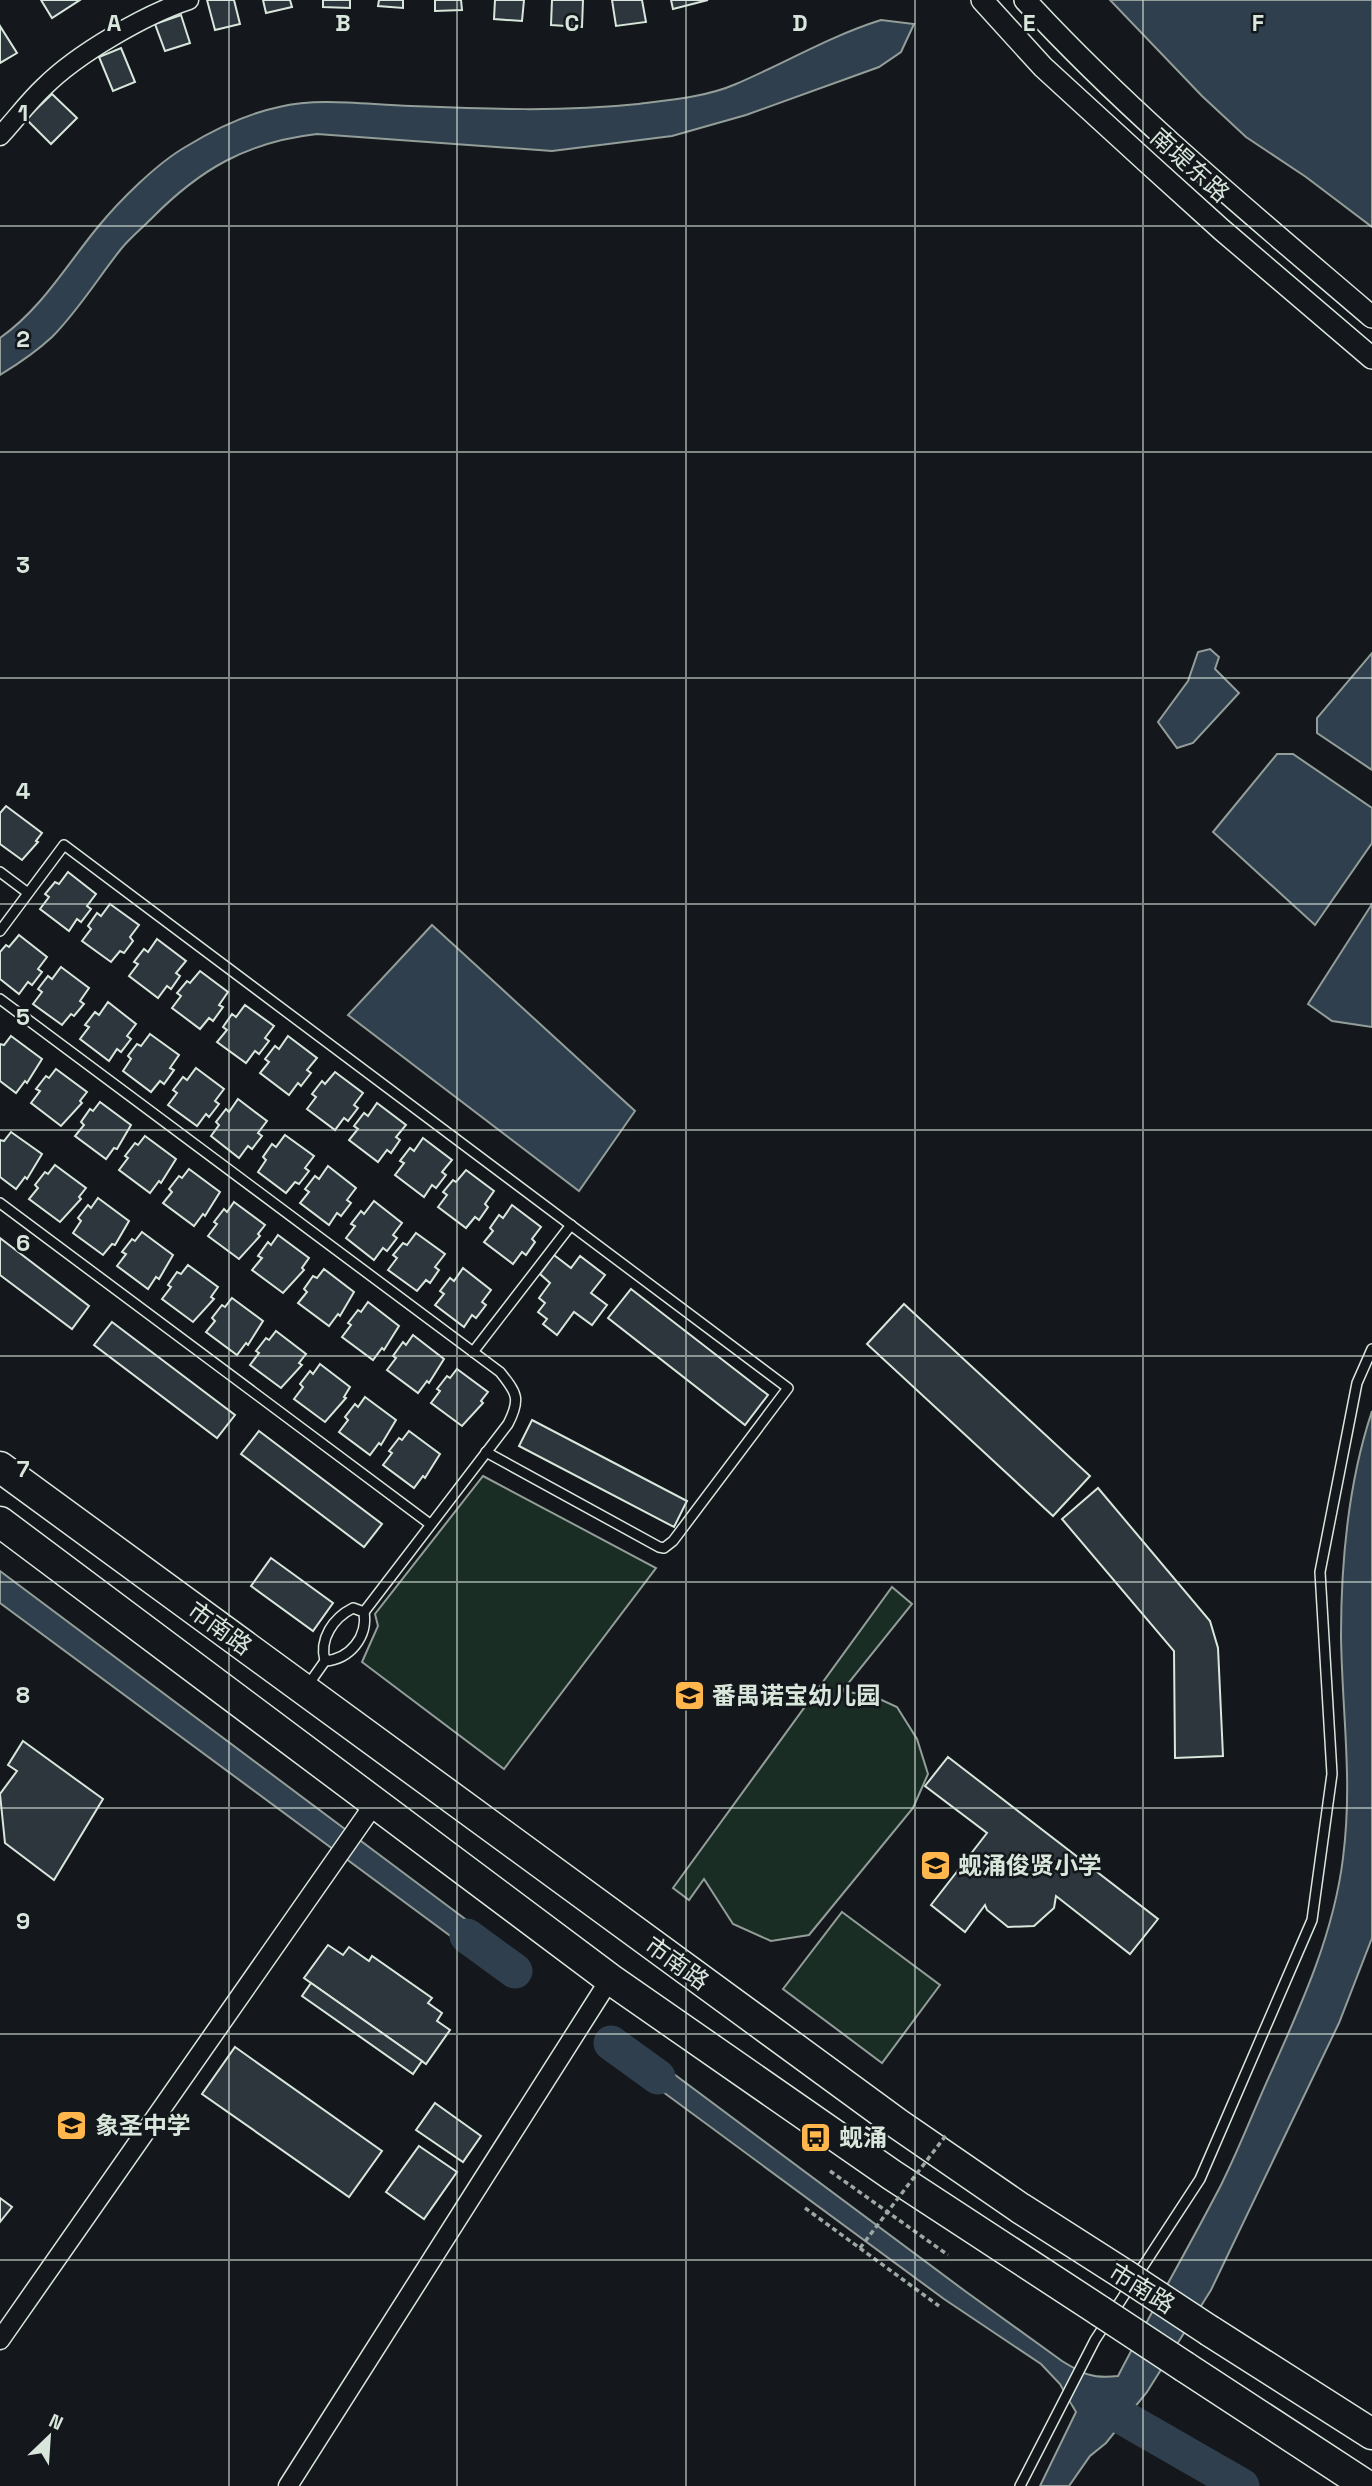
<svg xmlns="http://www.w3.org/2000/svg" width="1372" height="2486" font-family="'Space Grotesk','Noto Sans SC',sans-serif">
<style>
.green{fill:#1a2d24;stroke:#939e99;stroke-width:2}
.water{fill:#2f3f4d;stroke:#939e99;stroke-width:2}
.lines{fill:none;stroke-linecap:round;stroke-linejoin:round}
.river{stroke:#2f3f4d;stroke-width:35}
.building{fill:#2c363c;stroke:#d8e6dc;stroke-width:2}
.service-casing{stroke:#d8e6dc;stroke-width:12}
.minor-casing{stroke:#d8e6dc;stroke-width:21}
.tertiary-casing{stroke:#d8e6dc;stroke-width:24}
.trunk-casing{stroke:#d8e6dc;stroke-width:33}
.path{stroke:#9da8a2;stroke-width:3.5;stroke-dasharray:5 3.5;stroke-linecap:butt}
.service{stroke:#14181c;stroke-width:9}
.minor{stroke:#14181c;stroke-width:18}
.tertiary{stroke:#14181c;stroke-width:21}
.trunk{stroke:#14181c;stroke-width:30}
.trunk-bridge-casing{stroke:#d8e6dc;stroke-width:33;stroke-linecap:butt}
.path-bridge{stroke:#9da8a2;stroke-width:3.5;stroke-dasharray:5 3.5;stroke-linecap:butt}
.trunk-bridge{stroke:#14181c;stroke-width:30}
.grid{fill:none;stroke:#d8e6dc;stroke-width:2;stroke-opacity:0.55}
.labels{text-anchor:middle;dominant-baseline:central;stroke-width:5;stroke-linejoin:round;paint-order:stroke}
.street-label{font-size:24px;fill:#d8e6dc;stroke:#14181c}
.poi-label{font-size:24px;font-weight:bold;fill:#d8e6dc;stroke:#14181c;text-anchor:start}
.grid-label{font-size:23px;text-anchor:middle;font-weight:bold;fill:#d8e6dc;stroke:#14181c;stroke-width:5;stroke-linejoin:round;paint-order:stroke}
</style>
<rect width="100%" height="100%" fill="#14181c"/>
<g class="green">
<path d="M483,1476l173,92 -152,201 -142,-107 16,-36 -3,-12z"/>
<path d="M892,1587l20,17 -70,87 31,5 24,11 20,32 11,35 -15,34 -104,127 -38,6 -38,-17 -29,-45 -15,21 -16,-12z"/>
<path d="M842,1912l98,73 -58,78 -99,-74z"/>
</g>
<g class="water">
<path d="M1110,0h262v227l-66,-50 -60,-40 -44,-41z"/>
<path d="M881,20l33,4 -13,28 -22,15 -133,48 -74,21 -120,15 -235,-17c-70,8 -117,35 -166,85 -10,10 -21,19 -30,30 -23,29 -43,62 -69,88 -16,15 -34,27 -52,38v-37c41,-29 66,-72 97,-110 22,-27 60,-65 90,-82 28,-17 59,-32 92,-39 42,-10 89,-2 132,-1 75,3 152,6 227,-2 32,-4 68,-7 98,-20 49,-21 94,-48 145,-64z"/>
<path d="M1210,649l9,8 -4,12 24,24 -46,50 -16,5 -19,-26 30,-41 10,-29z"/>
<path d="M1372,653v117l-55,-37v-15z"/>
<path d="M1277,754h16l79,54v35l-57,82 -102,-93z"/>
<path d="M1372,904v123l-40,-6 -24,-17z"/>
<path d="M432,925l203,186 -56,80 -231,-176z"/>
<path d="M1372,1411v527l-33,85 -128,267 -64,102 -41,51 -16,13 -21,30h-29l36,-74 -16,-28 -19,-20 -97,-65 -323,-238 -2,-13 16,-3 330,246 97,70c21,13 30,18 56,15 33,-64 70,-127 103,-191 19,-38 34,-78 52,-117 30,-67 61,-136 70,-210 10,-78 -1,-145 -2,-222 0,-73 8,-156 31,-225z"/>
<path d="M0,1571l500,374 6,20 -15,1 -491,-363z"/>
</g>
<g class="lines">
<g class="river">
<path d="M467,1936l48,35"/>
<path d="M611,2043l47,34"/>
<path d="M1086,2393l22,16 134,77"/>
</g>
</g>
<g class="building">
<path d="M41,0h39l-28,18z"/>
<path d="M207,0h27l6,24 -25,6z"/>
<path d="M263,0h27l2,7 -26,6z"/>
<path d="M323,0h27v8l-27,-1z"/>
<path d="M379,0h24v8l-25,-2z"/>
<path d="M435,0h26l1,10 -27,1z"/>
<path d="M495,0h29l-2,21 -28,-2z"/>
<path d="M552,0h31l-1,27 -31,-2z"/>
<path d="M612,0h30l4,22 -30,4z"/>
<path d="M671,0h37l-35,9z"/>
<path d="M181,15l9,28 -25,8 -10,-27z"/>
<path d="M0,26l17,27 -17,10z"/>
<path d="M121,48l14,34 -22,9 -14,-34z"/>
<path d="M52,94l25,24 -26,26 -25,-25z"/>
<path d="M6,806l36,27 -6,8 2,1 -16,18 -22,-16v-31z"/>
<path d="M68,872l28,22 -9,12 4,3 -10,13 -4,-3 -8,12 -29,-22 9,-12 -4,-3 10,-12 4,2z"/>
<path d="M110,904l29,21 -9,12 3,4 -9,12 -4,-2 -9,11 -29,-21 9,-12 -3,-3 9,-13 4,3z"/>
<path d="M19,935l28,22 -9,12 4,3 -10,13 -4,-3 -9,12 -19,-15v-27l6,-7 3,2z"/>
<path d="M157,939l29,22 -10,12 4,3 -9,13 -4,-3 -9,12 -29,-22 9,-12 -4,-2 10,-13 4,3z"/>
<path d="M61,967l28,21 -9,13 4,3 -10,12 -3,-2 -9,11 -29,-21 9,-12 -4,-3 10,-13 4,3z"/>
<path d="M200,971l28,21 -9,13 4,2 -10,14 -4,-3 -9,11 -28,-21 9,-12 -4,-3 10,-12 3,2z"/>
<path d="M108,1002l28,22 -9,12 4,3 -10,13 -4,-3 -8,12 -29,-22 9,-12 -4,-2 10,-13 4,3z"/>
<path d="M245,1005l29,21 -9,12 4,3 -10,13 -4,-3 -9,12 -29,-21 10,-12 -4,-3 9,-13 4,3z"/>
<path d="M150,1034l29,21 -9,13 4,2 -10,14 -4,-3 -9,11 -28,-21 8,-12 -3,-3 9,-12 4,2z"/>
<path d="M11,1036l31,23 -15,24 -2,-2 -9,12 -16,-12v-37l4,1z"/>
<path d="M288,1036l29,22 -10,12 4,3 -10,13 -3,-3 -9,12 -29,-22 9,-11 -4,-3 10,-13 4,3z"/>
<path d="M196,1068l28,21 -9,12 4,3 -10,13 -3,-3 -9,12 -29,-21 9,-12 -4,-3 10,-13 4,3z"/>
<path d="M56,1069l31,23 -7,9 2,2 -21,23 -30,-23 9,-12 -4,-2 10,-13 3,2z"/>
<path d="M335,1072l28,21 -9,12 4,3 -10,13 -4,-3 -9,12 -28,-21 9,-12 -4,-3 10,-13 3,3z"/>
<path d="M238,1099l29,22 -9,12 4,3 -10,13 -4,-3 -9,12 -28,-22 8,-11 -3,-3 10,-13 3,3z"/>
<path d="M100,1102l31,23 -14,24 -3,-1 -8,11 -31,-23 9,-11 -3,-3 9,-13 3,2z"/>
<path d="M377,1103l29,22 -10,12 4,3 -9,13 -4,-3 -9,12 -29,-22 9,-11 -4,-3 10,-13 4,3z"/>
<path d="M11,1132l31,22 -15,25 -2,-2 -9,12 -16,-12v-37l4,1z"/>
<path d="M285,1135l29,21 -9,12 4,3 -10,13 -4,-2 -9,11 -28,-21 8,-12 -3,-3 9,-13 4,3z"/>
<path d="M145,1136l31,23 -15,24 -2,-2 -9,12 -31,-23 9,-12 -3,-2 10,-13 3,2z"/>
<path d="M423,1138l29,22 -10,12 4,3 -10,13 -4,-3 -8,12 -29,-22 9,-12 -4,-2 10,-13 4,3z"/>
<path d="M55,1165l31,23 -7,9 2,2 -21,23 -31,-23 9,-11 -3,-3 10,-13 3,2z"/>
<path d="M328,1166l28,22 -9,12 4,3 -10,13 -4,-3 -8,12 -29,-22 9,-11 -4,-3 10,-13 4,3z"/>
<path d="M189,1169l31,23 -15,24 -2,-2 -9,12 -31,-23 9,-11 -3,-3 10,-13 3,2z"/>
<path d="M466,1170l28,21 -9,13 3,3 -9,13 -4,-3 -9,11 -28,-21 9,-12 -4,-3 10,-12 3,2z"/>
<path d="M98,1198l31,23 -14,24 -3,-1 -9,11 -30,-22 8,-12 -3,-3 10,-13 3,3z"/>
<path d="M374,1201l28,22 -9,12 4,3 -10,13 -4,-3 -9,12 -28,-22 9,-12 -4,-2 10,-13 3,3z"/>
<path d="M234,1202l31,23 -7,9 2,2 -21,23 -31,-23 9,-12 -3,-2 10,-13 3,3z"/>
<path d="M512,1205l29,22 -9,12 3,3 -9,13 -4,-3 -9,12 -29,-22 9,-11 -3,-3 9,-13 4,3z"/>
<path d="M142,1232l31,23 -14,24 -3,-2 -8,12 -31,-23 9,-12 -4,-2 10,-13 3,2z"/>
<path d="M416,1233l29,21 -10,13 4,3 -9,13 -4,-3 -9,11 -29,-21 9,-12 -4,-3 10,-12 4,2z"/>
<path d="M278,1235l31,23 -7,10 2,2 -21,23 -31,-23 10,-12 -4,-2 10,-14 3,3z"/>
<path d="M0,1238l89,68 -17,23 -72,-54z"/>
<path d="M554,1255l17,13 9,-12 25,19 -14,18 16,12 -15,20 -18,-13 -17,23 -14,-11 4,-5 -9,-7 7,-9 -6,-5 11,-15 -10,-9z"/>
<path d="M188,1265l30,22 -7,10 3,2 -21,23 -31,-23 9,-12 -3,-2 9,-13 4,2z"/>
<path d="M463,1268l28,22 -9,12 4,3 -10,13 -4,-3 -8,12 -29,-22 9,-11 -4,-3 10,-13 4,3z"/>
<path d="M324,1269l30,23 -14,24 -2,-2 -9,12 -31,-23 9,-11 -3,-3 9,-13 4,2z"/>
<path d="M631,1289l137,106 -23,30 -137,-107z"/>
<path d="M232,1298l31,23 -15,24 -2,-2 -9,12 -31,-23 9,-11 -3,-3 10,-13 3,2z"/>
<path d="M368,1302l31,24 -15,24 -2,-2 -9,12 -31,-23 9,-12 -3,-2 10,-13 3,2z"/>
<path d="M904,1304l186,172 -37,40 -186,-172z"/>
<path d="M112,1322l123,93 -18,23 -123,-93z"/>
<path d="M276,1331l30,23 -7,9 3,2 -21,23 -31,-23 9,-12 -3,-2 10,-13 3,2z"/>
<path d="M413,1335l31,24 -15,24 -2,-2 -9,12 -31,-23 9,-12 -3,-2 10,-14 3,3z"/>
<path d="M320,1364l30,23 -6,10 2,1 -21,24 -31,-23 9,-12 -3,-3 10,-13 3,3z"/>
<path d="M457,1369l31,23 -7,9 2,2 -21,23 -31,-23 9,-12 -3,-2 10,-13 3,2z"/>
<path d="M365,1397l31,23 -15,25 -2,-2 -9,12 -31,-23 9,-12 -3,-3 10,-13 3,3z"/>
<path d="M532,1420l155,81 -13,26 -155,-81z"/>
<path d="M259,1431l123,93 -18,23 -123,-93z"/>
<path d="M409,1431l31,23 -15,24 -2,-2 -9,12 -31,-23 9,-12 -3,-2 10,-13 3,2z"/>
<path d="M1098,1488l112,133 8,27 5,108 -48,2 -1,-107 -112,-132z"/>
<path d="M271,1558l62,45 -20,28 -62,-45z"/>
<path d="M23,1741l80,58 -49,81 -49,-37 -5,-49 17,-23 -9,-6z"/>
<path d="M948,1757l210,162 -28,35 -74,-58 -2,12 -20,18 -26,1 -21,-17 -2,-5 -20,27 -34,-27 56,-72 -62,-47z"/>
<path d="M328,1945l15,10 6,-8 20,14 3,-5 60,42 -4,5 14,10 -5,8 13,9 -24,34 -122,-86z"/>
<path d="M311,1983l111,78 -9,13 -111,-78z"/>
<path d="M235,2047l147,104 -33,46 -147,-103z"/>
<path d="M435,2103l46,33 -18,26 -47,-32z"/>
<path d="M419,2146l38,26 -33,47 -38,-27z"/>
<path d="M0,2198l12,9 -12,15z"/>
</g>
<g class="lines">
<defs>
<g id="service">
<path d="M0,872l28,21"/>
<path d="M0,931l64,-86 724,543 -115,153 -9,7 -5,-1 -173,-95"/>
<path d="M0,999l500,373c17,21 21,27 8,52l-144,188"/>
<path d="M0,1203l430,321"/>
<path d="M473,1352l98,-127"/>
<path d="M353,1608l11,4c4,25 -14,47 -39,49 -6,-22 8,-43 28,-53z"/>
<path d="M308,1685l17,-24"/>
<path d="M1020,2486l75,-146 105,-161 112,-259 20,-146 -12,-202 37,-189 15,-34"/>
</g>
<g id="minor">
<path d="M0,136c15,-16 28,-34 44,-49 33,-33 100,-72 145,-87"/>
<path d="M0,2340l375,-537"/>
<path d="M288,2486l322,-507"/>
</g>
<g id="tertiary">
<path d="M982,0l61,67 106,97 73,66 150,128"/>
<path d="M1025,0c106,115 228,215 347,317"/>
</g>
<g id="trunk">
<path d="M0,1467l898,657 122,84 108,69"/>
<path d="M0,1522l610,457 282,196 208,136"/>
<path d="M1210,2331l162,103"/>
<path d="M1185,2367l182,119"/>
</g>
</defs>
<use href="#service" class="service-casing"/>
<use href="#minor" class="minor-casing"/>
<use href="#tertiary" class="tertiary-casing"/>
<use href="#trunk" class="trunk-casing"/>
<g class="path">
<path d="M830,2171l118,84"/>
<path d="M805,2208l134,98"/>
</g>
<use href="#service" class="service"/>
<use href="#minor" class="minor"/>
<use href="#tertiary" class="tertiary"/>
<use href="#trunk" class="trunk"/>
<defs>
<g id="trunk-bridge">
<path d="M1128,2277l82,54"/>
<path d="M1100,2311l85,56"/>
</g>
</defs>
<use href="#trunk-bridge" class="trunk-bridge-casing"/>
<path class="path-bridge" d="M860,2248l87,-114"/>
<use href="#trunk-bridge" class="trunk-bridge"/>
</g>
<path class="grid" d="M229,0v2486M457,0v2486M686,0v2486M915,0v2486M1143,0v2486M0,226h1372M0,452h1372M0,678h1372M0,904h1372M0,1130h1372M0,1356h1372M0,1582h1372M0,1808h1372M0,2034h1372M0,2260h1372"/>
<defs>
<symbol id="school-square" viewBox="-11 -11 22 22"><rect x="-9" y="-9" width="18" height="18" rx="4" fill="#ffb74d" stroke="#14181c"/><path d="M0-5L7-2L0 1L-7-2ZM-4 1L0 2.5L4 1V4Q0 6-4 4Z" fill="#111"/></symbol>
<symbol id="bus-square" viewBox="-11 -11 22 22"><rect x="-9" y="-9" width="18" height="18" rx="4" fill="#ffb74d" stroke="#14181c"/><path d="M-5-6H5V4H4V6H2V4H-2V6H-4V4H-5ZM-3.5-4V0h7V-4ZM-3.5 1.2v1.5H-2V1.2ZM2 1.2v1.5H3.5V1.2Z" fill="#111"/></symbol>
</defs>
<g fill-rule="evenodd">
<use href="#school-square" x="672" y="1678" width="35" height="35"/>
<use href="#school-square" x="918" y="1848" width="35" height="35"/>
<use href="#school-square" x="54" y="2108" width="35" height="35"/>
<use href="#bus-square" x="798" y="2120" width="35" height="35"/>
</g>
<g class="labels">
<g class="street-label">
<text transform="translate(1190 165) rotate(42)">南堤东路</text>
<text transform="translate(220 1628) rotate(36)">市南路</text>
<text transform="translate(677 1963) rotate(36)">市南路</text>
<text transform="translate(1142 2288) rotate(32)">市南路</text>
</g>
<g class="poi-label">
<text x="712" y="1695">番禺诺宝幼儿园</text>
<text x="958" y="1865">蚬涌俊贤小学</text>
<text x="95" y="2125">象圣中学</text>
<text x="839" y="2137">蚬涌</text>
</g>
</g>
<g class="grid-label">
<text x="114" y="31">A</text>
<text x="343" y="31">B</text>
<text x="572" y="31">C</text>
<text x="800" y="31">D</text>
<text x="1029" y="31">E</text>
<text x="1258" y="31">F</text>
<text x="23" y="121">1</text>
<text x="23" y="347">2</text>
<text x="23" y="573">3</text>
<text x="23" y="799">4</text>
<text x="23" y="1025">5</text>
<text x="23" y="1251">6</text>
<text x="23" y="1477">7</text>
<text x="23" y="1703">8</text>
<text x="23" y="1929">9</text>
</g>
<g transform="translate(49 2437) rotate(25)" stroke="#14181c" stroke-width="5" paint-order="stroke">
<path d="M0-5L12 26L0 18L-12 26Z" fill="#d8e6dc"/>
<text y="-10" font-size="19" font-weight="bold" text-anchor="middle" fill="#d8e6dc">N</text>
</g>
</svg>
